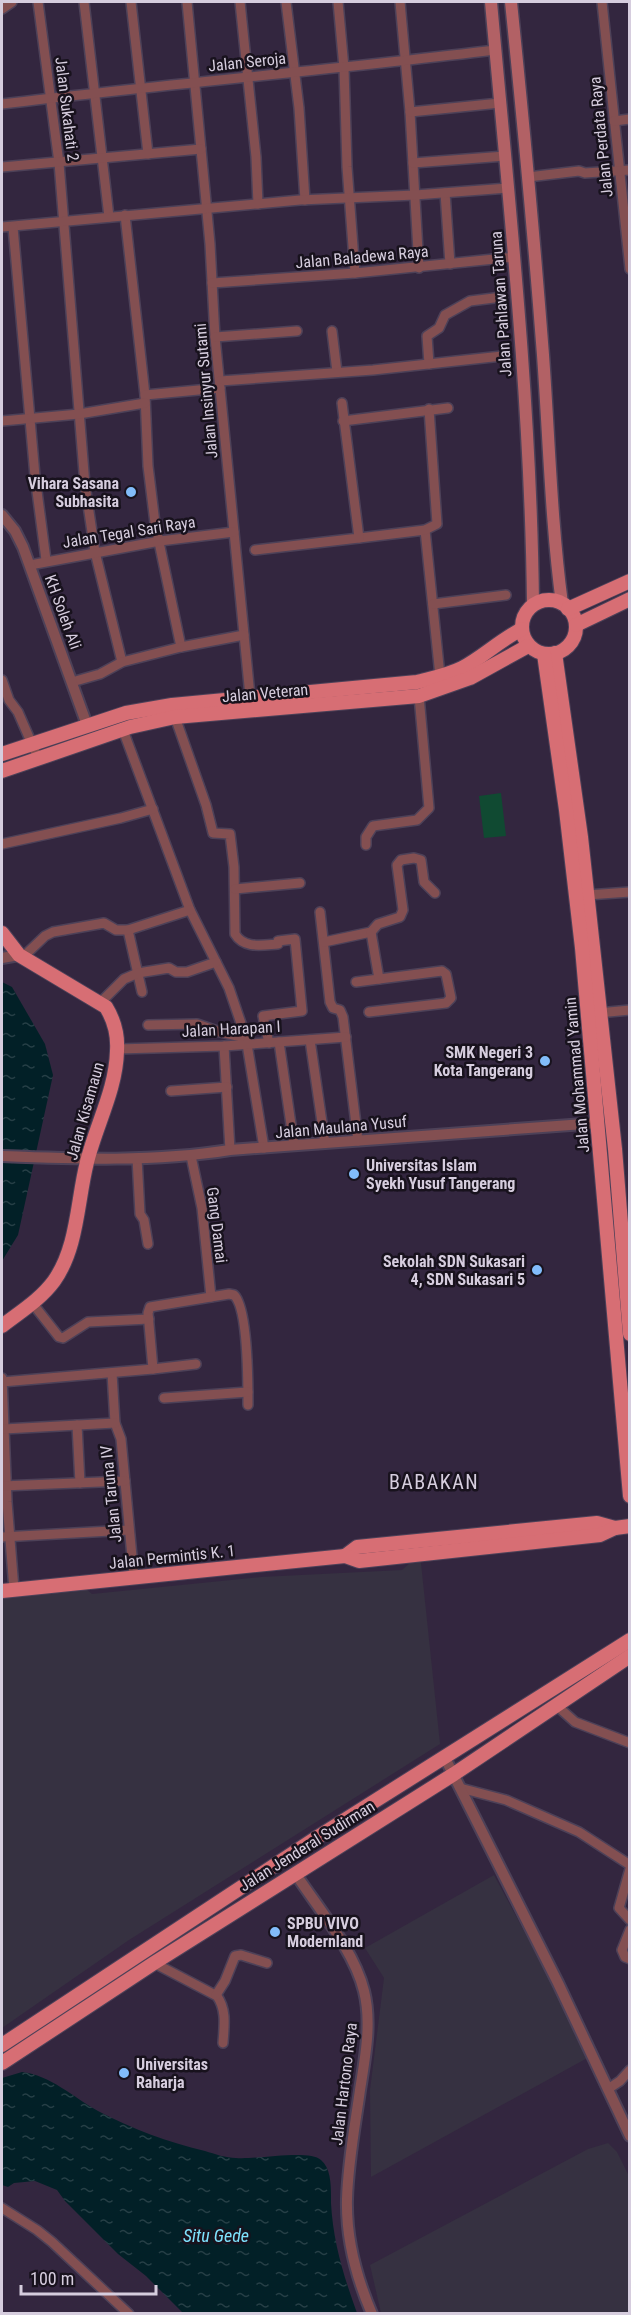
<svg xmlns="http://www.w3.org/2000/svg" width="631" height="2315" font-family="'Roboto Condensed',sans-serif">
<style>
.commercial{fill:#363141}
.pitch{fill:#104a32}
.water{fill:url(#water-ripples)}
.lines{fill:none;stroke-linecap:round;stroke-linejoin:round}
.stream{stroke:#022027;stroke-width:3}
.minor-casing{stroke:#4d4158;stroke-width:12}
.tertiary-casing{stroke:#4d4158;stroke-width:14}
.secondary-casing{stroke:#4d4158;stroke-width:15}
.primary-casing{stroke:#4d4158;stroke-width:16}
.minor{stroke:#834f51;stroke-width:9}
.tertiary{stroke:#834f51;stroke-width:10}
.secondary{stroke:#b26165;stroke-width:12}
.primary{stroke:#d76e74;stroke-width:14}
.poi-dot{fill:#82bcfa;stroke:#18121d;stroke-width:2}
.labels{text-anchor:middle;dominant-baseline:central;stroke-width:5;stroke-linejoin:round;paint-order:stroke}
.street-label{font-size:16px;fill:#d6cdde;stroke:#18121d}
.poi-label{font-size:16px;font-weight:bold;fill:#d6cdde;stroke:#18121d;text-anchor:end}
.water-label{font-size:18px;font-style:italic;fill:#7ee1fc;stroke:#18121d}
.quarter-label{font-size:20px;letter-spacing:1.5px;fill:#d6cdde;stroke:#18121d}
</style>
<defs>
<pattern id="water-ripples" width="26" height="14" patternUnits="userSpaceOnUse" patternTransform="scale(1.5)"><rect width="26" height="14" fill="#022027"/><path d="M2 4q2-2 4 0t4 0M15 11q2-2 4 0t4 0" fill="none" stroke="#263f46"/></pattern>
</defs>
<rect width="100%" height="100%" fill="#33263f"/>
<g class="commercial">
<path d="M420,1554l20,190 -311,196 -127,88v-430l84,-9 6,5 169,-17 141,-7z"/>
<path d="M494,1875l97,181 -220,121 -1,-87 14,-112 -19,-30z"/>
<path d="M608,2143l9,9 12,24v137h-248l-11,-48 218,-116z"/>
</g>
<path class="pitch" d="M501,793l5,43 -22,2 -5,-42z"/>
<g class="water">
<path d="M2,982l10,5 33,57 8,31 -35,160 -16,26z"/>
<path d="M22,2072c28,3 51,25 76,39 34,18 70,31 107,40 10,3 21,7 31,7 19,2 73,-9 85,2 11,9 10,29 10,43 2,39 13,74 26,110h-174l-37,-37 -28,-22 -53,-53 -8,-11 -22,-9 -21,2 -6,4 -6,-2v-107z"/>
</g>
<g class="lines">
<path class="stream" d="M2,3l2,-1"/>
<defs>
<g id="minor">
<path d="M38,2l21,161 26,322 10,67 27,110"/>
<path d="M84,2l25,215"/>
<path d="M131,2l17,152"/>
<path d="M187,2l23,242 5,93 35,359"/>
<path d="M240,2l16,155 2,47"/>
<path d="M286,2l13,106 6,92"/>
<path d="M338,2l6,66 3,99 8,106"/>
<path d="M400,2l10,110 9,156"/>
<path d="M602,2l28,267"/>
<path d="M2,9l10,-7"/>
<path d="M2,104c164,-20 329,-34 493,-54"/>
<path d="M410,112l90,-9"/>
<path d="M614,121l16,-2"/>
<path d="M413,163l92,-7"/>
<path d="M2,167l199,-18"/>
<path d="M528,177l51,-6 6,2 45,-3"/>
<path d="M445,193l5,71"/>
<path d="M125,215l20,180 3,71 7,57 26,124"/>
<path d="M2,227l298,-27 115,-5 93,-7"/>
<path d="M13,227l22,249 11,84"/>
<path d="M212,283l143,-10 159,-16"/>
<path d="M332,331l5,41"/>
<path d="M215,337l82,-6"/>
<path d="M429,364l-2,-28 12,-8 6,-13 25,-14 32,-4"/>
<path d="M220,381l153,-11 129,-14"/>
<path d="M145,395l75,-7"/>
<path d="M2,421l77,-7 66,-11"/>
<path d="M343,421l105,-13"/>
<path d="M425,530l15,146"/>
<path d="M359,538l66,-8 12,-6 -8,-115"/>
<path d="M255,550l104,-12 -17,-135"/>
<path d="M30,565l130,-24 74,-9"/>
<path d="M433,604l73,-9"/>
<path d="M2,680l7,20 9,12 20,46"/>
<path d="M72,682l28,-8 22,-12 59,-15 63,-12"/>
<path d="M175,717l31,88 7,28 17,1 4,33 1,67c9,15 27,11 43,10v-3l17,-2 7,72 -39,5 6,27"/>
<path d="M123,730l67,180 39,78 17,50 18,110"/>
<path d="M2,844l119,-26 32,-9"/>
<path d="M366,845v-8l7,-11 44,-6 12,-12 -10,-112"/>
<path d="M235,889l65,-6"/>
<path d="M587,895l43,-3"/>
<path d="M320,912l10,90 3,6 7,2 3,7 15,124"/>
<path d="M128,930l14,62"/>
<path d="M324,942l47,-10 7,-8 22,-7 3,-7 -6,-45 4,-5 13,-2 7,2 3,22 11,11"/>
<path d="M23,957l22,-21 8,-4 51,-9 12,7h12l62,-20"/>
<path d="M356,982l23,-3"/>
<path d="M100,1003l24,-24 14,-6 31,-5 7,4h11l29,-10"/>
<path d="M369,1012l77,-9 5,-5 -5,-24 -4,-3 -63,8 -8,-47"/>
<path d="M598,1013l32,-3"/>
<path d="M148,1025l49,-1 23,8 26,6"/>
<path d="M310,1040l15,103"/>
<path d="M279,1042l15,103"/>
<path d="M224,1046l6,104"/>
<path d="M118,1049l106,-3 122,-9"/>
<path d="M171,1091l56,-4"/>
<path d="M191,1156l11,52 9,89"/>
<path d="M137,1158l3,56 4,6 4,24"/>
<path d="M33,1304l26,33 4,1 25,-16 61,-3"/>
<path d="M153,1369l43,-5"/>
<path d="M112,1373l3,50 6,16 13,139"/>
<path d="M2,1378l5,124 7,87"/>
<path d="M2,1382l151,-13 -5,-56 2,-6 79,-13 5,1c14,13 14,89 14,110"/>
<path d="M164,1398l84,-6"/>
<path d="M77,1425l3,58"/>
<path d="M4,1429l111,-6"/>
<path d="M2,1486l123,-5"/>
<path d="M2,1537l127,-7"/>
<path d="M556,1705l19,17 55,21"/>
<path d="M460,1788l46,12 73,32 51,33"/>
<path d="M630,1869l-11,39 11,12"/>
<path d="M630,1930l-8,20 3,7 5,2"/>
<path d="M154,1963l63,33c10,14 7,31 6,47"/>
<path d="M216,1995l9,-14 10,-25 6,-1 26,8"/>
<path d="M608,2089l12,-8 10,-11"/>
<path d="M2,2208l35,22 15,12 77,72"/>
</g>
<g id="tertiary">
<path d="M2,515l13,16 8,16 64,178"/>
<path d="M2,958l17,-3"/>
<path d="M2,1156c76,3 152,6 228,-6l368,-27"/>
<path d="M445,1758l113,225 72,153"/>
<path d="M295,1873c23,35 59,77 69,118 8,32 1,67 -4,99 -5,36 -12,72 -13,109 -1,38 10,80 25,115"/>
</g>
<g id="secondary">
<path d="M491,2c18,200 40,402 42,603"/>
<path d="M511,2c12,117 23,235 32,353 6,83 8,166 19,249"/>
</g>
<g id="primary">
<circle cx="549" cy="627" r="27"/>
<path d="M568,609l62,-28"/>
<path d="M576,625l54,-26"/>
<path d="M555,653l26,184 34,312 15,185"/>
<path d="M544,654l22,156 16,138 48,548"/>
<path d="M2,754l124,-41 46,-8 245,-23c15,-4 31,-7 45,-14 21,-11 38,-28 60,-39"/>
<path d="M2,771l128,-44 45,-10 244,-21 51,-18 58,-32"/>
<path d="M2,933l17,22 87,52c8,13 12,29 11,44 -1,39 -21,74 -30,111 -10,39 -9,85 -33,119 -14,19 -34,31 -52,45"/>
<path d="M345,1556l12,-9 240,-24 18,5"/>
<path d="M2,1591l343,-35 14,5 241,-26 15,-7 15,-2"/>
<path d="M2,2045l311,-205 317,-200"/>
<path d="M2,2063l152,-100 300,-189 176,-118"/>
</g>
</defs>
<use href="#minor" class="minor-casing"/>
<use href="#tertiary" class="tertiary-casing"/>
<use href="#secondary" class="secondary-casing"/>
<use href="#primary" class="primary-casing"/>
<use href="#minor" class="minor"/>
<use href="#tertiary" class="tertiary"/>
<use href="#secondary" class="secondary"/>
<use href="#primary" class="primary"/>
</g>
<g class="poi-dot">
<circle cx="131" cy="492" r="6"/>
<circle cx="545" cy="1061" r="6"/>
<circle cx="354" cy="1174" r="6"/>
<circle cx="537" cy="1270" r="6"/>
<circle cx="275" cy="1932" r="6"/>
<circle cx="124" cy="2073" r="6"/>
</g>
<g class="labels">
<g class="street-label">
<text transform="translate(247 62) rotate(-6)">Jalan Seroja</text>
<text transform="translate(67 109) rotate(83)">Jalan Sukahati 2</text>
<text transform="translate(601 137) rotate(-96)">Jalan Perdata Raya</text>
<text transform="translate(362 257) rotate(-5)">Jalan Baladewa Raya</text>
<text transform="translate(501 304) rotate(-94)">Jalan Pahlawan Taruna</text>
<text transform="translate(206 391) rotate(-95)">Jalan Insinyur Sutami</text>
<text transform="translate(129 532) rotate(-9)">Jalan Tegal Sari Raya</text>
<text transform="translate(63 612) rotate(70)">KH Soleh Ali</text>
<text transform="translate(265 693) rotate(-5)">Jalan Veteran</text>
<text transform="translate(231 1029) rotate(-3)">Jalan Harapan I</text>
<text transform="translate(577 1075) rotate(-95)">Jalan Mohammad Yamin</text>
<text transform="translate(85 1111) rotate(-74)">Jalan Kisamaun</text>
<text transform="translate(341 1127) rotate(-5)">Jalan Maulana Yusuf</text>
<text transform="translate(217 1225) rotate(83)">Gang Damai</text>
<text transform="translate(111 1494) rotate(-96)">Jalan Taruna IV</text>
<text transform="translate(172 1557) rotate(-6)">Jalan Permintis K. 1</text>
<text transform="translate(307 1846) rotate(-32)">Jalan Jenderal Sudirman</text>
<text transform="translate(344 2084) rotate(-83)">Jalan Hartono Raya</text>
</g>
<g class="poi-label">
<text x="119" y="483">Vihara Sasana<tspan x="119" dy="18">Subhasita</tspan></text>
<text x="533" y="1052">SMK Negeri 3<tspan x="533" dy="18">Kota Tangerang</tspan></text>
<text x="366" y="1165" text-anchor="start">Universitas Islam<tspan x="366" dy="18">Syekh Yusuf Tangerang</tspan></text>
<text x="525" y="1261">Sekolah SDN Sukasari<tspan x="525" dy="18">4, SDN Sukasari 5</tspan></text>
<text x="287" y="1923" text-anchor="start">SPBU VIVO<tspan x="287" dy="18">Modernland</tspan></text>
<text x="136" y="2064" text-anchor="start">Universitas<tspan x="136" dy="18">Raharja</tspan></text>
</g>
<g class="water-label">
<text x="216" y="2235">Situ Gede</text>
</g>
<g class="quarter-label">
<text x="434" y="1482">BABAKAN</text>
</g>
</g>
<rect width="631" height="2315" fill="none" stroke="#d6cdde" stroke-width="6"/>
<path d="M21 2285v9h135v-9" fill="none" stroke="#d6cdde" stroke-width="3"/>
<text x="30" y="2285" font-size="18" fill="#d6cdde" stroke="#18121d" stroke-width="4.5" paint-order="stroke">100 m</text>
</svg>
